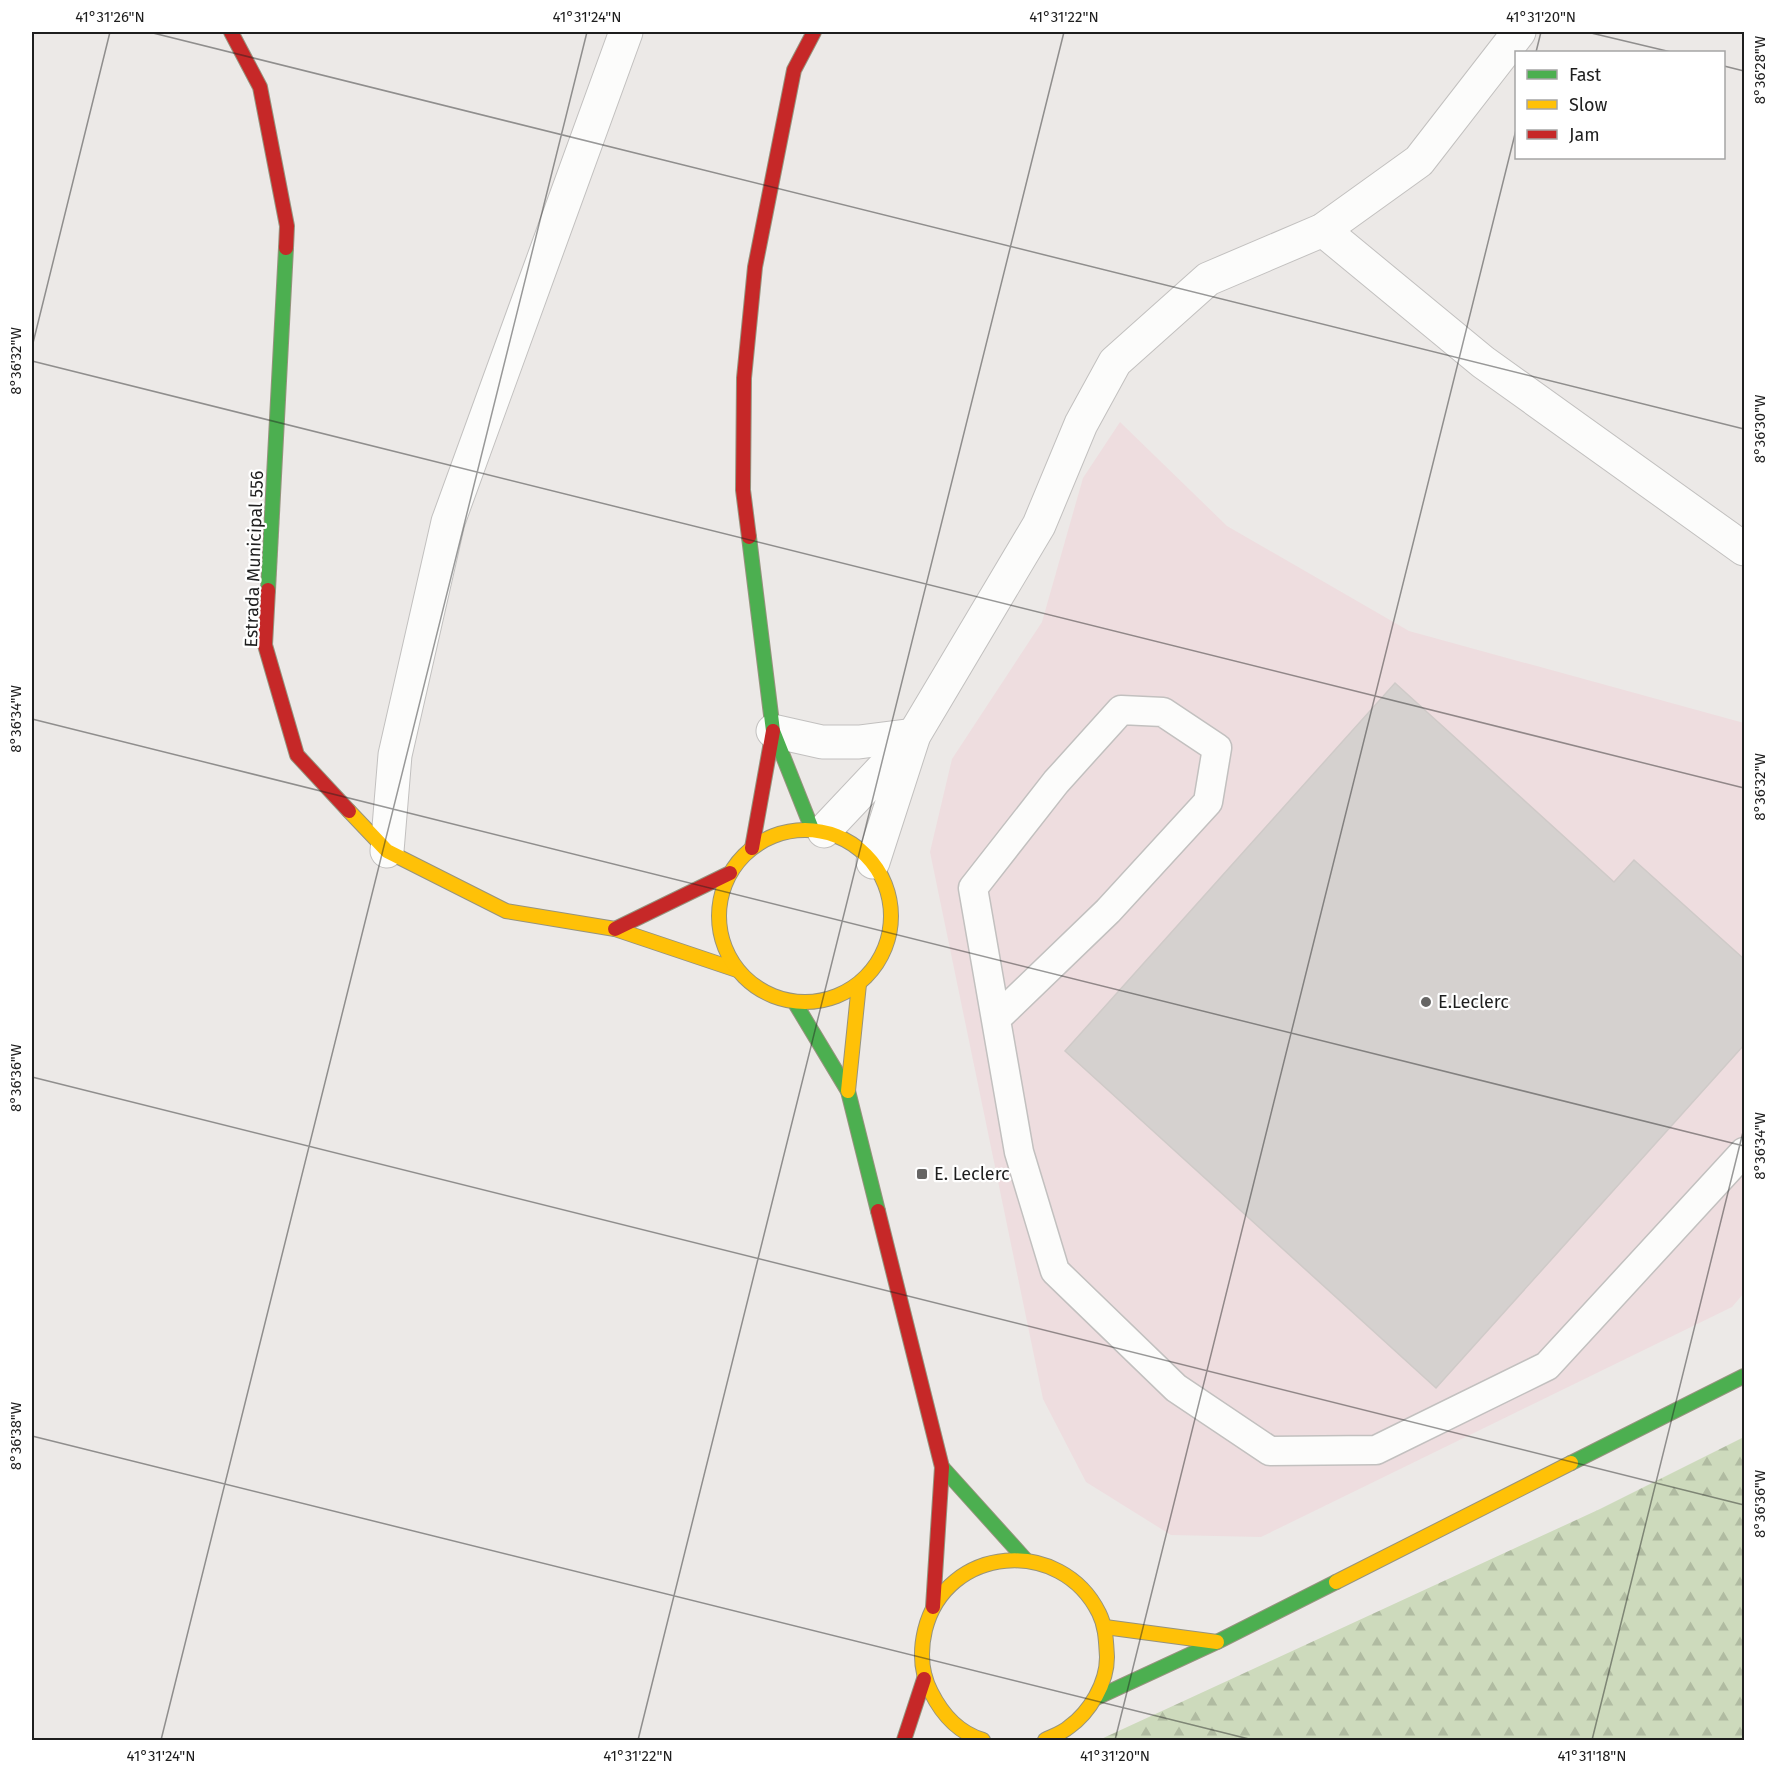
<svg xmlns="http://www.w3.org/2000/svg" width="1776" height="1772" font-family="'Fira Sans',sans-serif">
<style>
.commercial{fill:#eedddf}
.forest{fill:url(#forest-firs)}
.building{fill:#d5d1cf;stroke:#cfcac8;stroke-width:1.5}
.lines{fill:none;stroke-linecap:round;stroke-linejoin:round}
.lane-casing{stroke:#c2c0bf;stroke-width:31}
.street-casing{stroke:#c2c0bf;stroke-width:35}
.fast-casing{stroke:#96937e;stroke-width:16}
.slow-casing{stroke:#96937e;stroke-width:16}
.jam-casing{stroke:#96937e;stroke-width:16}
.lane{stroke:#fcfcfb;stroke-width:28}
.street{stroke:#fcfcfb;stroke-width:33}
.fast{stroke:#4caf50;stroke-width:14}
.slow{stroke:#ffc107;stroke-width:14}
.jam{stroke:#c62828;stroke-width:14}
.ticks{fill:none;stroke:#1e1e1e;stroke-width:1.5;stroke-opacity:0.45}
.poi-dot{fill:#666564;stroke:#fff;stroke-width:2}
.labels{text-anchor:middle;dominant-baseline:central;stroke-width:4.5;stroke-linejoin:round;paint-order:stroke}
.street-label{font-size:18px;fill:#1e1e1e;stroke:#fff}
.poi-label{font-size:18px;fill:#1e1e1e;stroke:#fff;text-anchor:start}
.neatline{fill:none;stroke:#1e1e1e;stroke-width:2}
.ticks-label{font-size:15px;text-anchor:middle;fill:#1e1e1e}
</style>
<defs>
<pattern id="forest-firs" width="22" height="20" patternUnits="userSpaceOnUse" patternTransform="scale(1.5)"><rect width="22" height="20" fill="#cddabc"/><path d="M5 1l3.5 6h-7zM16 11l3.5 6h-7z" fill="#b0bba1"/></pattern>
</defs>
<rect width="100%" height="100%" fill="#ece9e7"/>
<path class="commercial" d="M1120,422l107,104 182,105 335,92v570l-12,14 -471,230 -90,-2 -85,-53 -43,-83 -113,-547 22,-93 90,-137 41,-144z"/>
<path class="forest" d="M1744,1437v303h-645l501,-231z"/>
<path class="building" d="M1395,683l219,199 20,-22 110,99v86l-308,343 -371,-337z"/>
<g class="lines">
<defs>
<path id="lane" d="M997,1018l111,-107 100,-109 9,-54 -54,-36 -42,-2 -65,72 -83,106 46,264 36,119 121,117 94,63 106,-1 171,-84 197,-214"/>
<g id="street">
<path d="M1323,230l160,132 261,187"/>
<path d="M773,731l49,11h37l55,-7"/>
<path d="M824,831l83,-88"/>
<path d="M387,851l8,-96 53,-233 178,-490"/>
<path d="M873,862l41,-127 125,-210 42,-101 34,-62 93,-83 115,-49 96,-69 100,-129"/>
</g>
<g id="fast">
<path d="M749,537l24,194 39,98"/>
<path d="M268,590l18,-342"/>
<path d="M795,1003l53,88 30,120"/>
<path d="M1571,1463l173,-87"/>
<path d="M942,1467l83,92"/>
<path d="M1096,1698l121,-56 119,-60"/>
</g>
<g id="slow">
<path d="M349,811l38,40 119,60 109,18 122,41"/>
<circle cx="805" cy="916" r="86"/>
<path d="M848,1091l11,-107"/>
<path d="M1336,1582l235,-119"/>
<path d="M1105,1627l112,15"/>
<path d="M983,1740c-24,-7 -41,-26 -52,-48 -10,-19 -11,-41 -6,-62 21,-85 136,-94 174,-17 7,14 7,29 8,44 0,26 -17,55 -38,70 -7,6 -16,9 -24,13"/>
</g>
<g id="jam">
<path d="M231,32l29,55 27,139 -1,22"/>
<path d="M749,537l-6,-47 1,-112 11,-111 39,-197 20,-38"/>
<path d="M268,590l-3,55 32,110 52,56"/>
<path d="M752,848l21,-117"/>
<path d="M615,929l115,-56"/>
<path d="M878,1211l64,256 -9,140"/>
<path d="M904,1740l20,-61"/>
</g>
</defs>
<use href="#lane" class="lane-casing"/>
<use href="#street" class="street-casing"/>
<use href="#fast" class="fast-casing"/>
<use href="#slow" class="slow-casing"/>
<use href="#jam" class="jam-casing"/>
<use href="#lane" class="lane"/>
<use href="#street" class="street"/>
<use href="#fast" class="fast"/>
<use href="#slow" class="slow"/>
<use href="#jam" class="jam"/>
</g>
<path class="ticks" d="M149,32l1595,397M1587,32l84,20M1536,52l5,-20M1724,66l20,5M32,347l78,-315M32,361l1712,427M32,719l1712,427M32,1077l1712,428M32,1436l1221,304M161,1740l426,-1708M638,1740l426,-1708M1115,1740l401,-1610M1592,1740l152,-612"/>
<g class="poi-dot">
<circle cx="1426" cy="1002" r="6"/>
<rect x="916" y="1168" width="12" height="12" rx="3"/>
</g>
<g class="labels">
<g class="street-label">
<text transform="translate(254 559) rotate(-88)">Estrada Municipal 556</text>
</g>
<g class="poi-label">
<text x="1438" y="1002">E.Leclerc</text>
<text x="934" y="1174">E. Leclerc</text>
</g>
</g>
<rect width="1776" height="1772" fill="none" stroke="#ffffff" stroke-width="66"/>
<rect x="1515" y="51" width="210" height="108" fill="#ffffff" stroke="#a5a5a5" stroke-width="1.5"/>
<rect x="1527" y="70" width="30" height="9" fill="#4caf50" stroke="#a5a5a5" stroke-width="1.5"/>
<text x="1569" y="81" font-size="18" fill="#1e1e1e">Fast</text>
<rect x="1527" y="100" width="30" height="9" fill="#ffc107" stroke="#a5a5a5" stroke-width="1.5"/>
<text x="1569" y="111" font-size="18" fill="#1e1e1e">Slow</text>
<rect x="1527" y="130" width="30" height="9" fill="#c62828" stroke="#a5a5a5" stroke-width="1.5"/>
<text x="1569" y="141" font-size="18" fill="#1e1e1e">Jam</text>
<rect x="33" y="33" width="1710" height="1706" class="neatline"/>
<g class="ticks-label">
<text x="110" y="22">41°31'26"N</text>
<text x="587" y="22">41°31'24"N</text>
<text x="1064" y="22">41°31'22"N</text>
<text x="1541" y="22">41°31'20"N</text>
<text transform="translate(1760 70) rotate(-90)" y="5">8°36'28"W</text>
<text transform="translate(16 361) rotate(-90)" y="5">8°36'32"W</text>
<text transform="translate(1760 429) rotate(-90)" y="5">8°36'30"W</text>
<text transform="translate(16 719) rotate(-90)" y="5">8°36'34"W</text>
<text transform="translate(1760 787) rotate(-90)" y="5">8°36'32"W</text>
<text transform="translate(16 1078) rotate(-90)" y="5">8°36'36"W</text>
<text transform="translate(1760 1146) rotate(-90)" y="5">8°36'34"W</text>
<text transform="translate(16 1436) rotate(-90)" y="5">8°36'38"W</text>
<text transform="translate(1760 1504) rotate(-90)" y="5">8°36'36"W</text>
<text x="161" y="1761">41°31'24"N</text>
<text x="638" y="1761">41°31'22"N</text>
<text x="1115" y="1761">41°31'20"N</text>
<text x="1592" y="1761">41°31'18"N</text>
</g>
</svg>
